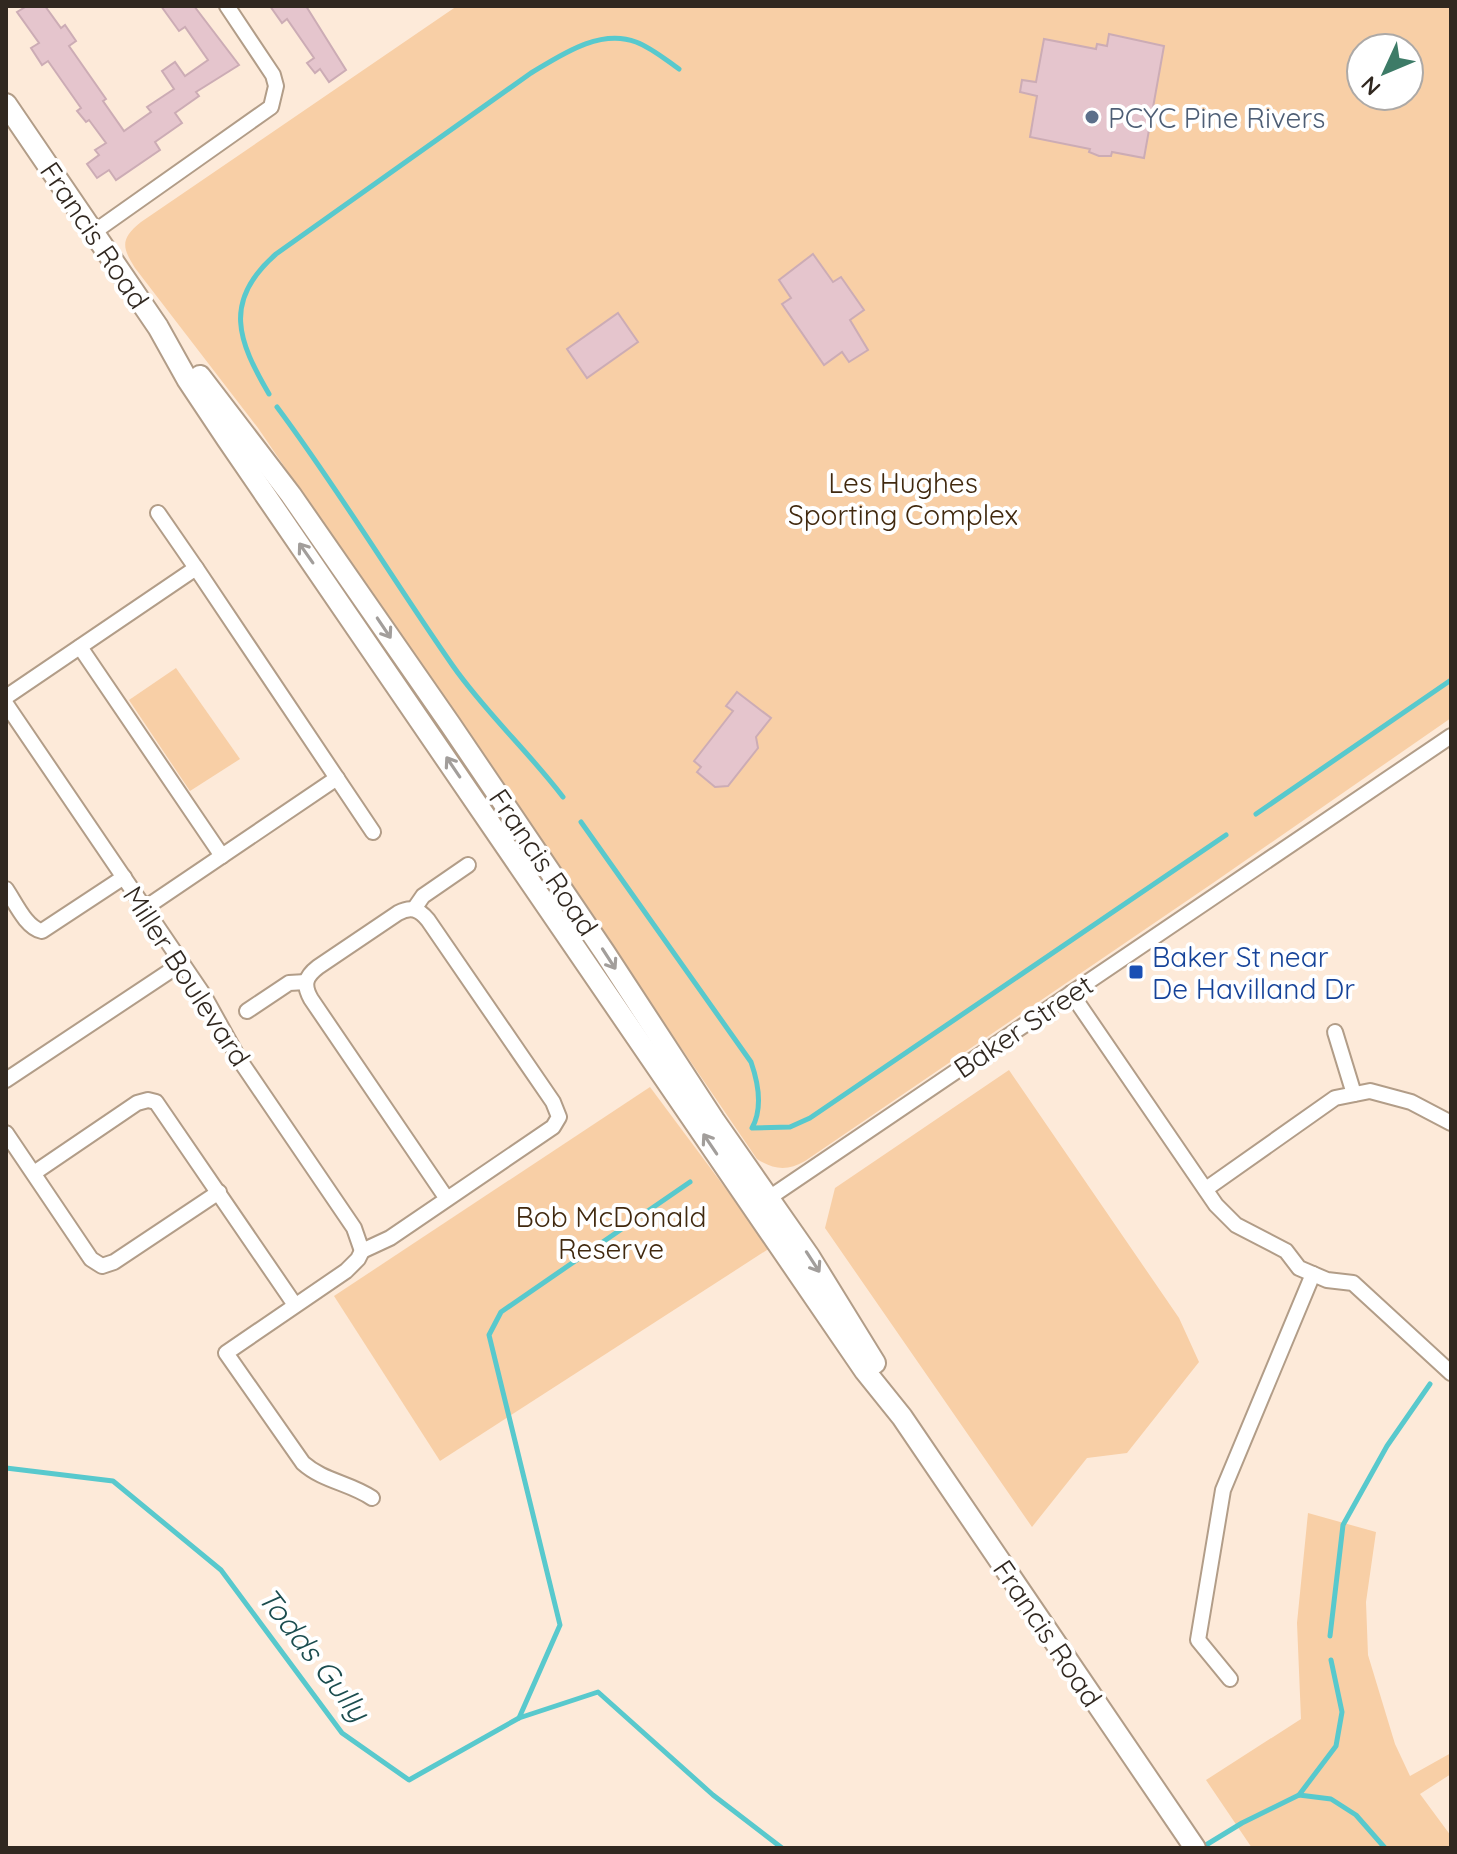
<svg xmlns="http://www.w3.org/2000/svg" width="1457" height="1854" font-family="Quicksand,sans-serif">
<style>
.green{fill:#f8cfa6;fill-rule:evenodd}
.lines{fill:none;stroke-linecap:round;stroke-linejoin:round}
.stream{stroke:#58c9cd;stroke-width:5}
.building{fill:#e5c5cd;stroke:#ccacb5;stroke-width:2}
.minor-casing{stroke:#b29d88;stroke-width:18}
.secondary-casing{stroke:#b29d88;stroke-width:24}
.minor{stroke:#fff;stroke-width:14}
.secondary{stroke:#fff;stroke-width:20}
.oneway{stroke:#a29e9b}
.service-dot{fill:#5c6f8a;stroke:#fff;stroke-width:3}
.transit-dot{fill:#1a4fb4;stroke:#fff;stroke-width:3}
.labels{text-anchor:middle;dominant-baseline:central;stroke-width:8;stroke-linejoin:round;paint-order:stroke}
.service-label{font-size:28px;fill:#4e5e75;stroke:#fff;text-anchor:start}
.street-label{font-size:28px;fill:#312820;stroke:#fff}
.park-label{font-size:28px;fill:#41290f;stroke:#fff}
.transit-label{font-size:28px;fill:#164399;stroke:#fff;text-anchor:start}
.water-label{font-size:30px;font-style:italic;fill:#1b4d4f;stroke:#fff}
</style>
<rect width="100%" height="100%" fill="#fdead9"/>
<g class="green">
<path d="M457,6h994v712l-238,165 -408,278c-17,10 -31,9 -48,-2l-499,-731 -123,-160c-13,-21 -15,-29 6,-46zM1361,48h48v48h-48z"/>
<path d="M176,668l64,91 -50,32 -61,-91z"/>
<path d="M1009,1070l170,248 20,44 -72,91 -40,5 -55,69 -207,-299 10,-40z"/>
<path d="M650,1087l120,161 -330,213 -106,-165z"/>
<path d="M1308,1513l68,19 -10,70 2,53 27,89 15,32 41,-23v21l-31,20 31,42v12h-199l-46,-68 95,-61 -4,-96z"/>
</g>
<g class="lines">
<g class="stream">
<path d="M269,394c-31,-53 -47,-93 7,-140l255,-181c30,-18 69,-45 105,-31 16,6 30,18 43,27"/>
<path d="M277,407c62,83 116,173 176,259 33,47 75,85 110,131"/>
<path d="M1256,814l195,-134"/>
<path d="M581,822l170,240c7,20 12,46 1,66l38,-1 20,-9 416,-283"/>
<path d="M6,1468l107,13 108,89 121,163 67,47 110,-62 79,-26 115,103 69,53"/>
<path d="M1330,1636l13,-111 44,-79 43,-62"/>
<path d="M519,1718l41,-93 -71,-290 12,-23 189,-130"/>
<path d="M1299,1795l37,-49 6,-34 -11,-52"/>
<path d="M1201,1848l41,-25 57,-28 32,4 25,16 29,33"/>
</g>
</g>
<g class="building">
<path d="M27,6h18l16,22 4,-3 11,16 -7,5 37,53 -3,2 21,30 27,-19 -4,-5 27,-18 -12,-18 13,-9 10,14 23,-16 -23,-33 -6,4 -18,-25h33l45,59 -43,27 3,4 -24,17 7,10 -27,19 5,8 -44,30 -7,-10 -12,8 -10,-14 12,-9 -4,-5 11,-7 -17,-23 -3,2 -9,-11 4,-3 -33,-47 -6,4 -11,-17 8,-5 -22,-31z"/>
<path d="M270,6h36l40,64 -17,12 -9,-13 -5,4 -8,-10 7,-5 -27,-39 -5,4z"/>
<path d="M1109,34l55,12 -20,112 -32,-6 -1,4h-12l-10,-4 1,-3 -60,-12 7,-41 -17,-4 2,-12 14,2 8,-43 52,10 1,-5 10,2z"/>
<path d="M813,254l20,28 8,-5 23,33 -14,10 18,30 -19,12 -7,-10 -18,13 -42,-61 9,-6 -12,-18z"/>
<path d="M618,313l20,29 -51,36 -20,-29z"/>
<path d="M737,692l34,26 -15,19 2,11 -30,38 -13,1 -18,-15 4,-5 -7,-6 39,-50 -7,-5z"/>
</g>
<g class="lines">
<defs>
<g id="minor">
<path d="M94,232l177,-125 5,-21 -3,-11 -46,-69"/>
<path d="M158,513l38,55"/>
<path d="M80,647l142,209"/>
<path d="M6,697l190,-129 177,264"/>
<path d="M6,704l197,290 36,65 115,169 8,23"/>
<path d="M6,889c9,13 20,39 36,42l82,-54"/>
<path d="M145,908l192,-130"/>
<path d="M414,909l9,-13 45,-31"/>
<path d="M1071,993l145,212 20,20 50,26 13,17 28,12 26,3 98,90"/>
<path d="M247,1011l42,-28 17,-1"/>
<path d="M1335,1032l19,62"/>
<path d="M6,1080l176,-117"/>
<path d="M6,1133l85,126 11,7 12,-4 105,-70"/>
<path d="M34,1173l103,-70 11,-3 8,2 139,203"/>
<path d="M1206,1189l129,-91 35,-7 41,11 40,21"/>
<path d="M763,1202l688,-466"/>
<path d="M362,1251l28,-13 163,-111 6,-10 -6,-15 -125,-182c-9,-11 -17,-14 -30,-7l-80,54c-13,10 -15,18 -7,32l136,200"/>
<path d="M362,1251l-4,8 -12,12 -120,82 77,110c20,18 47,20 69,35"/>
<path d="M1230,1679l-32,-39 25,-150 90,-216"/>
</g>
<g id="secondary">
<path d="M6,104l152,223 29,52 40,60 638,932 37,46 293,431"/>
<path d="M200,376l91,119 159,229 155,229 109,167 95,136 66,107"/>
</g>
</defs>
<use href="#minor" class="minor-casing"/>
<use href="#secondary" class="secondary-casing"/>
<use href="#minor" class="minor"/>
<use href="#secondary" class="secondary"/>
</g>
<defs><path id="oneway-shaft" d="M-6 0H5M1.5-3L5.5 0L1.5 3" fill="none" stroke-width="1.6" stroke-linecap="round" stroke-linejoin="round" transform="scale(2)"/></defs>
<g class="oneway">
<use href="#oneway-shaft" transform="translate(306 553) rotate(-125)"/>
<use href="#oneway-shaft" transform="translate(384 628) rotate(56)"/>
<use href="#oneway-shaft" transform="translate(453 767) rotate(-124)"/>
<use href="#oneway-shaft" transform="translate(609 959) rotate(57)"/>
<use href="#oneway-shaft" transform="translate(710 1144) rotate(-124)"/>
<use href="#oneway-shaft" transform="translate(813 1262) rotate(57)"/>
</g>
<circle class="service-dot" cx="1092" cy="117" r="8"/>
<rect class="transit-dot" x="1128" y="964" width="16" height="16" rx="4"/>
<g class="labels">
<g class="service-label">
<text x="1108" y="117">PCYC Pine Rivers</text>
</g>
<g class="street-label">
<text transform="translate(95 235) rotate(56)">Francis Road</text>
<text transform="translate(544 862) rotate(56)">Francis Road</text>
<text transform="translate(187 976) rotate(57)">Miller Boulevard</text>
<text transform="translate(1023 1026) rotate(-34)">Baker Street</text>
<text transform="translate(1048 1633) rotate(56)">Francis Road</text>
</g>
<g class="park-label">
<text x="903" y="482">Les Hughes<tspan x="903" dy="32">Sporting Complex</tspan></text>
<text x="611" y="1216">Bob McDonald<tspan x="611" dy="32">Reserve</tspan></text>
</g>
<g class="transit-label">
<text x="1152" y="956">Baker St near<tspan x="1152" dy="32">De Havilland Dr</tspan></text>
</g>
<g class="water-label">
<text transform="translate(314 1654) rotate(52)">Todds Gully</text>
</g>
</g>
<rect width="1457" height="1854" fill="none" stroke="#312820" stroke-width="16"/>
<g transform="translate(1385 72) rotate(226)"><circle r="38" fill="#ffffff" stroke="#ada9a6" stroke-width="2"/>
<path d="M0-6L14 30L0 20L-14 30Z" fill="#3d7b67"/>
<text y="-12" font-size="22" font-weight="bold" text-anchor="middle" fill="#312820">N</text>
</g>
</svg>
